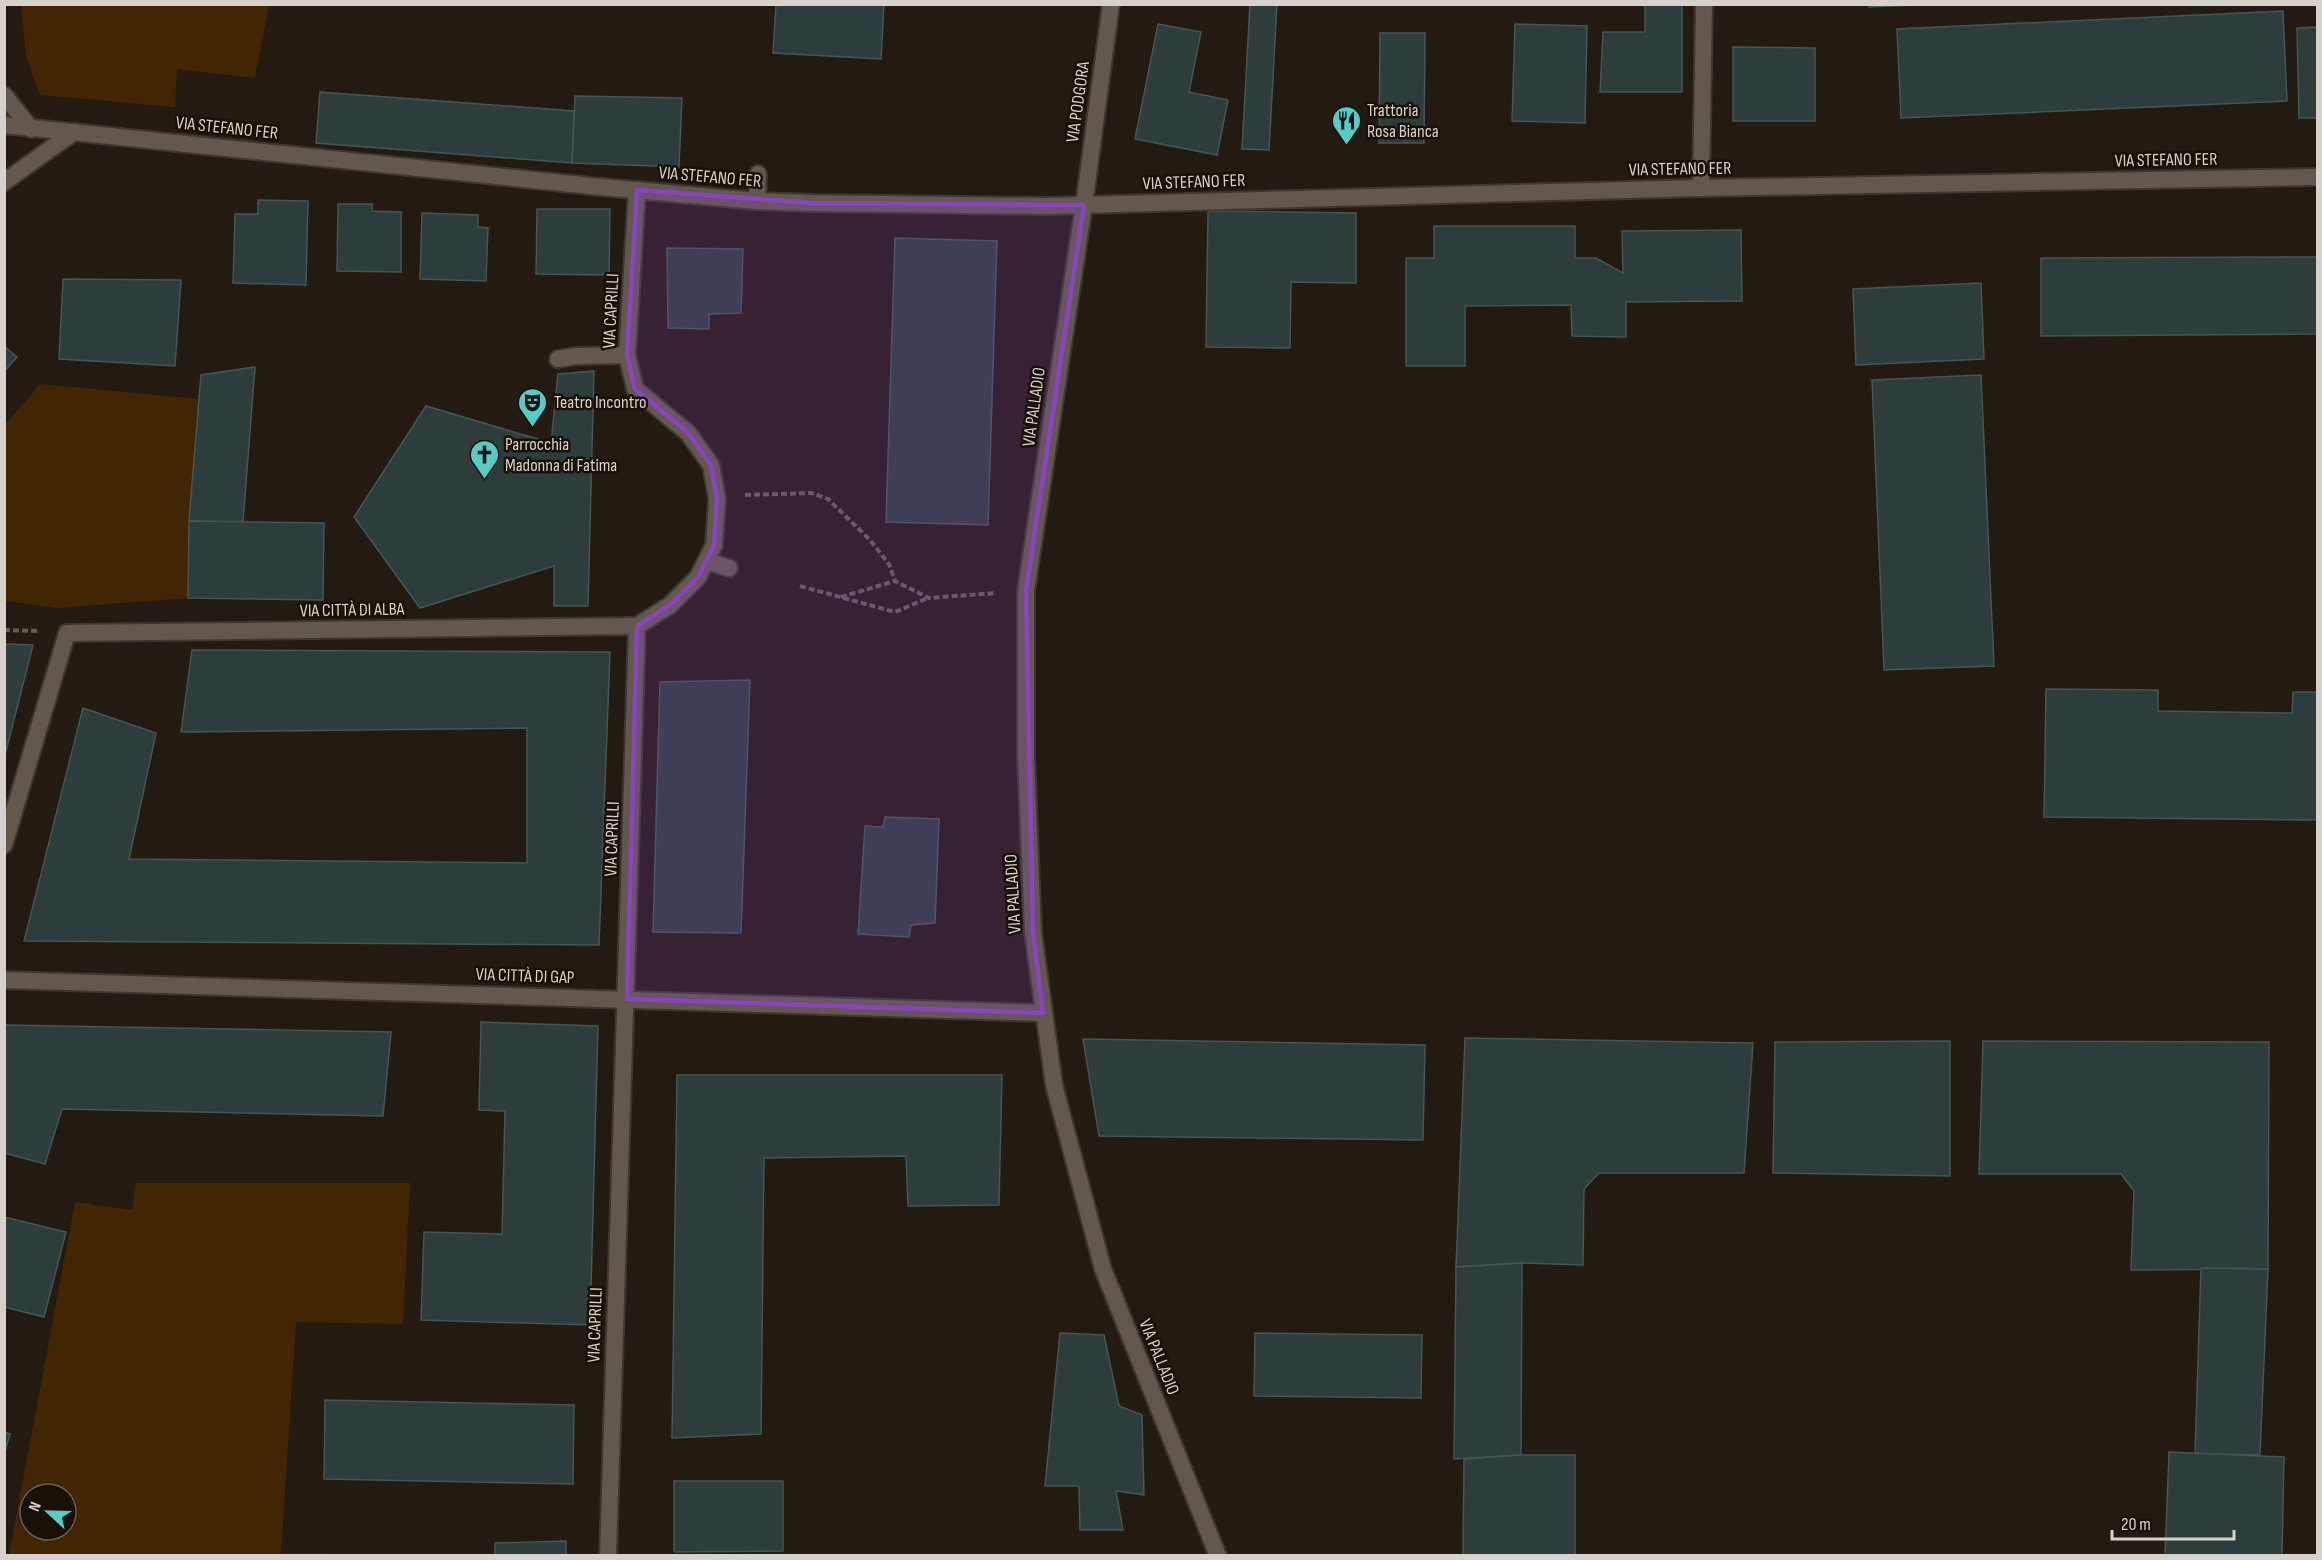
<svg xmlns="http://www.w3.org/2000/svg" width="2322" height="1560" font-family="'Sofia Sans Condensed',sans-serif">
<style>
.green{fill:#422604;fill-rule:evenodd}
.building{fill:#2c3d3c;stroke:#455655;stroke-width:1.5}
.lines{fill:none;stroke-linecap:round;stroke-linejoin:round}
.service-casing{stroke:#3d3631;stroke-width:20}
.minor-casing{stroke:#3d3631;stroke-width:20}
.path{stroke:#655d55;stroke-width:4;stroke-dasharray:6 3;stroke-linecap:butt}
.service{stroke:#63584e;stroke-width:16}
.minor{stroke:#63584e;stroke-width:16}
.marked{fill:#8945c1;fill-opacity:0.2;stroke:#8945c1;stroke-width:4.5;stroke-linejoin:round}
.labels{text-anchor:middle;dominant-baseline:central;stroke-width:5;stroke-linejoin:round;paint-order:stroke}
.street-label{font-size:18px;fill:#d7d1cb;stroke:#191108}
.poi-label{font-size:18px;fill:#d7d1cb;stroke:#191108;text-anchor:start}
</style>
<rect width="100%" height="100%" fill="#231a11"/>
<g class="green">
<path d="M21,5v-1l248,1 -14,73 -78,-9 -2,38 -135,-12 -14,-39z"/>
<path d="M40,384l159,15 -10,122 -1,77 -131,10 -52,-7v-176z"/>
<path d="M136,1183h274l-7,141 -107,-2 -15,231h46v2h-318l66,-353 57,8zM30,1494h36v36h-36z"/>
</g>
<g class="building">
<path d="M776,4h108l-3,55 -108,-6z"/>
<path d="M1250,4h27l-8,146 -27,-1z"/>
<path d="M1645,4h37v88h-82l3,-60h42z"/>
<path d="M1869,4h46v1l-46,2z"/>
<path d="M2283,11l4,90 -386,17 -4,-89z"/>
<path d="M1158,24l43,8 -12,60 39,8 -11,55 -82,-16z"/>
<path d="M1515,24l72,2 -2,97 -73,-2z"/>
<path d="M2318,27v91h-19l-2,-90z"/>
<path d="M1380,33h45l-1,110h-45z"/>
<path d="M1733,47l82,1v73h-82z"/>
<path d="M320,92l254,19 -2,52 -256,-20z"/>
<path d="M575,96l107,2 -3,69 -107,-4z"/>
<path d="M258,200l50,1 -2,84 -73,-2 2,-69h23z"/>
<path d="M338,204h34v7l29,1v60l-64,-1z"/>
<path d="M537,209h73l-1,66 -73,-1z"/>
<path d="M1208,211l148,2v70l-65,-1 -1,66 -84,-1z"/>
<path d="M422,213l56,2v12l10,1 -2,53 -66,-2z"/>
<path d="M1434,226h141v32h21l27,15 -1,-42 119,-1 1,71 -116,1v35l-54,-1 -1,-31 -106,1v60h-59v-108h28z"/>
<path d="M895,238l102,3 -9,284 -102,-3z"/>
<path d="M667,248l76,1 -2,64 -32,1v15l-41,-1z"/>
<path d="M2318,257v77l-277,2v-78z"/>
<path d="M63,279l118,1 -6,86 -116,-7z"/>
<path d="M1981,283l3,76 -128,6 -3,-76z"/>
<path d="M4,346l13,11 -13,15z"/>
<path d="M255,367l-12,155 -54,-1 12,-146z"/>
<path d="M594,371l-6,235h-34v-40l-134,42 -66,-91 72,-111 125,37 7,-69z"/>
<path d="M1981,375l13,291 -110,4 -12,-290z"/>
<path d="M189,521l135,2 -1,77 -135,-2z"/>
<path d="M4,644l29,1 -29,114z"/>
<path d="M192,650l418,2 -11,293 -575,-4 59,-233 73,25 -27,126 398,4v-135l-346,4z"/>
<path d="M750,680l-9,253 -88,-1 7,-250z"/>
<path d="M2046,689l112,1v21l134,2 1,-21h25v128l-274,-3z"/>
<path d="M885,817l54,2 -4,104 -24,2 -2,12 -51,-3 7,-108 18,1z"/>
<path d="M481,1022l117,4 -8,299 -169,-5 3,-88 78,2 3,-123 -26,-1z"/>
<path d="M4,1025l387,7 -8,84 -321,-7 -17,55 -41,-11z"/>
<path d="M1465,1038l288,5 -9,130h-145l-15,16 -1,76 -61,-2 -66,4z"/>
<path d="M1083,1039l342,6 -2,95 -324,-4z"/>
<path d="M1950,1041v135l-177,-3 2,-131z"/>
<path d="M1983,1041l286,1 -1,227 -137,1 3,-79 -13,-17h-142z"/>
<path d="M677,1075h325l-3,130 -91,1 -2,-50 -142,2 -3,276 -89,4z"/>
<path d="M4,1217l62,15 -22,85 -40,-10z"/>
<path d="M1522,1263l-1,192 -67,4 2,-192z"/>
<path d="M2201,1268l67,1 -8,186 -65,-1z"/>
<path d="M1060,1333l44,2 15,71 23,9 2,80 -28,-4 7,39h-43l-1,-44h-34z"/>
<path d="M1255,1333l167,2 -1,63 -167,-2z"/>
<path d="M325,1400l249,5 -1,79 -249,-5z"/>
<path d="M4,1432l6,2 -6,21z"/>
<path d="M2169,1452l115,5 -2,99h-117z"/>
<path d="M1521,1455h54v101h-112l1,-97z"/>
<path d="M674,1481h109v70l-109,1z"/>
<path d="M566,1541v15h-71v-13z"/>
</g>
<g class="lines">
<defs>
<g id="service">
<path d="M757,201l1,-27"/>
<path d="M558,359l18,-3 51,-1"/>
<path d="M706,561l23,7"/>
</g>
<g id="minor">
<path d="M1111,4l-27,201 -58,386v166l7,175 21,153 49,184 115,287"/>
<path d="M4,95l27,34"/>
<path d="M4,125l597,62 156,14 56,2 234,3 654,-18 617,-11"/>
<path d="M4,182l70,-50"/>
<path d="M1701,188l3,-184"/>
<path d="M4,845l63,-212 570,-7"/>
<path d="M4,980l1039,33"/>
<path d="M608,1556l29,-930 33,-21 28,-28 16,-32 3,-46 -6,-34 -23,-32 -53,-44 -8,-34 10,-165"/>
</g>
</defs>
<use href="#service" class="service-casing"/>
<use href="#minor" class="minor-casing"/>
<g class="path">
<path d="M745,495l66,-2 17,6 41,40 20,25 6,17"/>
<path d="M800,586l95,26 33,-14"/>
<path d="M841,597l54,-16 34,17 67,-5"/>
<path d="M4,630l33,1"/>
</g>
<use href="#service" class="service"/>
<use href="#minor" class="minor"/>
</g>
<path class="marked" d="M637,190l176,13 271,2 -58,386 7,341 10,81 -416,-14 10,-373 33,-21 28,-28 16,-32 3,-46 -6,-34 -23,-32 -53,-44 -8,-34z"/>
<defs>
<symbol id="restaurant-pin" viewBox="-11 -11 22 30"><path d="M0 17L-7.5 6A9.5 9.5 0 1 1 7.5 6Z" fill="#54cdc8" stroke="#191108"/><path d="M-5-6h1v4h1v-4h1v4h1v-4h1v5L-1.5 .5V6h-2V.5L-5-1ZM5-6V6H3V1.5H1.5Q1.5-4 5-6Z" fill="#111"/></symbol>
<symbol id="theatre-pin" viewBox="-11 -11 22 30"><path d="M0 17L-7.5 6A9.5 9.5 0 1 1 7.5 6Z" fill="#54cdc8" stroke="#191108"/><path d="M-5-5.5Q0-4 5-5.5V0Q5 5 0 6Q-5 5-5 0ZM-3.3-2.5H-1v1.5H-3.3ZM1-2.5H3.3v1.5H1ZM-2.8 1Q0 5.5 2.8 1Z" fill="#111"/></symbol>
<symbol id="church-pin" viewBox="-11 -11 22 30"><path d="M0 17L-7.5 6A9.5 9.5 0 1 1 7.5 6Z" fill="#54cdc8" stroke="#191108"/><path d="M-1.2-6h2.4v3.5h3.3v2.4h-3.3V6h-2.4V-.1h-3.3v-2.4h3.3Z" fill="#111"/></symbol>
</defs>
<g fill-rule="evenodd">
<use href="#restaurant-pin" x="1330" y="104" width="33" height="45"/>
<use href="#theatre-pin" x="516" y="386" width="33" height="45"/>
<use href="#church-pin" x="468" y="438" width="33" height="45"/>
</g>
<g class="labels">
<g class="street-label">
<text transform="translate(1078 102) rotate(-82)">VIA PODGORA</text>
<text transform="translate(227 128) rotate(6)">VIA STEFANO FER</text>
<text transform="translate(2166 160) rotate(-1)">VIA STEFANO FER</text>
<text transform="translate(1680 169) rotate(-1)">VIA STEFANO FER</text>
<text transform="translate(710 177) rotate(5)">VIA STEFANO FER</text>
<text transform="translate(1194 182) rotate(-2)">VIA STEFANO FER</text>
<text transform="translate(611 311) rotate(-87)">VIA CAPRILLI</text>
<text transform="translate(1034 407) rotate(-82)">VIA PALLADIO</text>
<text transform="translate(352 610) rotate(-1)">VIA CITTÀ DI ALBA</text>
<text transform="translate(612 839) rotate(-88)">VIA CAPRILLI</text>
<text transform="translate(1013 894) rotate(-93)">VIA PALLADIO</text>
<text transform="translate(525 976) rotate(2)">VIA CITTÀ DI GAP</text>
<text transform="translate(595 1325) rotate(-88)">VIA CAPRILLI</text>
<text transform="translate(1159 1357) rotate(68)">VIA PALLADIO</text>
</g>
<g class="poi-label">
<text x="1367" y="110">Trattoria<tspan x="1367" dy="21">Rosa Bianca</tspan></text>
<text x="554" y="402">Teatro Incontro</text>
<text x="505" y="444">Parrocchia<tspan x="505" dy="21">Madonna di Fatima</tspan></text>
</g>
</g>
<rect width="2322" height="1560" fill="none" stroke="#d7d1cb" stroke-width="12"/>
<g transform="translate(48 1512) rotate(292)"><circle r="28" fill="#191108" stroke="#655e56" stroke-width="1.5"/>
<path d="M0-4.5L10 22L0 15L-10 22Z" fill="#54cdc8"/>
<text y="-9" font-size="16" font-weight="bold" text-anchor="middle" fill="#d7d1cb">N</text>
</g>
<path d="M2112 1530v9h122v-9" fill="none" stroke="#d7d1cb" stroke-width="3"/>
<text x="2121" y="1530" font-size="18" fill="#d7d1cb" stroke="#191108" stroke-width="4.5" paint-order="stroke">20 m</text>
</svg>
